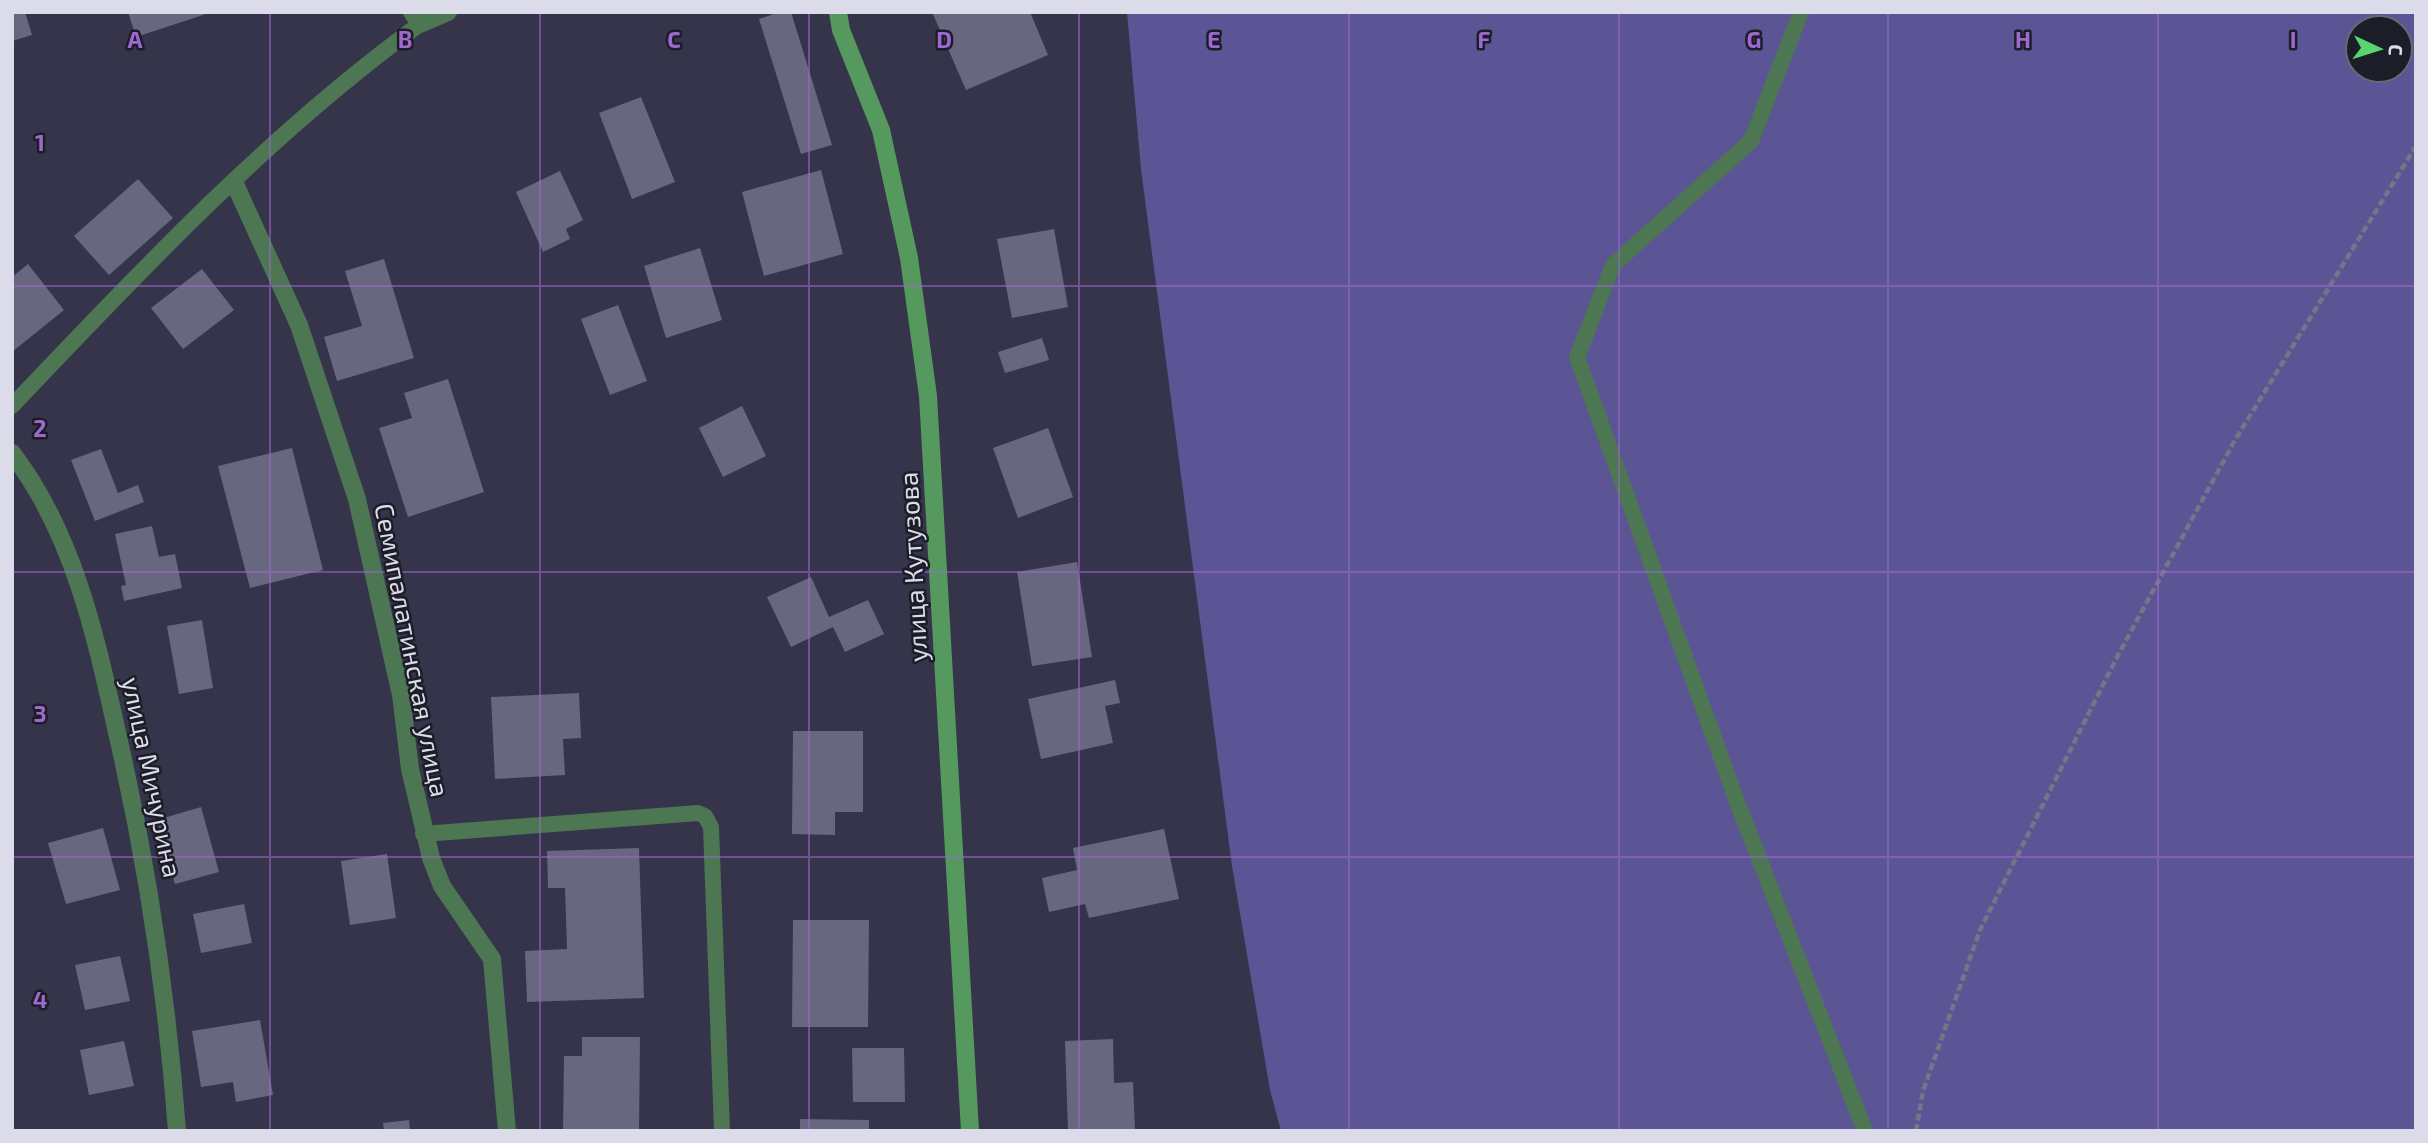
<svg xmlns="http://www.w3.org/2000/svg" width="2428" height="1143" font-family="'Exo 2',sans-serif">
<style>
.forest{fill:#5b5596;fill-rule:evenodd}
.building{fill:#676780}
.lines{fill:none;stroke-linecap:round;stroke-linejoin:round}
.path{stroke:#757588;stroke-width:4.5;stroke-dasharray:7 3.5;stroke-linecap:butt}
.lane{stroke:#4d7652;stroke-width:16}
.street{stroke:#4d7652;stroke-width:18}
.secondary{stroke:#56995f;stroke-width:18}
.grid{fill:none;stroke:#9d69ce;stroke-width:2;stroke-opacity:0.55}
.labels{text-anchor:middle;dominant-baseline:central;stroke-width:5;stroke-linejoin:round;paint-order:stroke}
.street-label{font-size:26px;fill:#dbdbea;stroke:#1d1d27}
.grid-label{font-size:23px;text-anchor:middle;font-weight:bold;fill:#9d69ce;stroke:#1d1d27;stroke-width:5;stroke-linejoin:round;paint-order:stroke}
</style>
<rect width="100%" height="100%" fill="#35344b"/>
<path class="forest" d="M1127,12h1289v1119h-1135l-11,-41 -38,-224 -91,-697zM2358,28h42v42h-42z"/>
<g class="building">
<path d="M12,12h13l7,23 -20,6z"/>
<path d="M128,12h81v1l-73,24z"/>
<path d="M780,12h11l41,133 -31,9 -42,-135z"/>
<path d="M932,12h98l18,43 -82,35z"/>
<path d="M641,97l34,85 -43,17 -33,-86z"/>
<path d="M821,170l22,84 -79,22 -22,-84z"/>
<path d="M560,171l23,49 -17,9 4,10 -27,13 -27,-60z"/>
<path d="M138,179l35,39 -64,57 -35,-39z"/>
<path d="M1054,229l14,78 -56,11 -15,-79z"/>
<path d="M700,248l22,72 -56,18 -22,-72z"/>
<path d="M384,259l30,99 -77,23 -13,-44 38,-11 -17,-55z"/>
<path d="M28,264l36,46 -52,42v-75z"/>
<path d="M202,269l32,41 -51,39 -32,-41z"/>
<path d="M618,305l29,76 -37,14 -29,-76z"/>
<path d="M1042,338l7,22 -44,13 -7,-21z"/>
<path d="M448,379l36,113 -76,25 -29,-89 33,-10 -8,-25z"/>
<path d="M742,406l24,50 -43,21 -24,-49z"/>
<path d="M1048,428l25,69 -55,21 -25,-70z"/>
<path d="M292,448l31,122 -73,18 -32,-122z"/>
<path d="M101,449l17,44 20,-8 6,17 -49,19 -24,-61z"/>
<path d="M152,526l7,31 16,-3 7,34 -58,13 -3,-15 5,-1 -11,-51z"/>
<path d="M1077,562l15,95 -60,9 -15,-94z"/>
<path d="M811,577l18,40 39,-17 16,34 -39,18 -12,-25 -42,20 -24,-50z"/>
<path d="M202,620l11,68 -34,6 -12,-68z"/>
<path d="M1115,680l5,23 -15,3 8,37 -72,16 -13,-60z"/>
<path d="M579,693l2,45 -18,1 2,36 -70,4 -4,-82z"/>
<path d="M793,731h70v81h-28v23l-43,-1z"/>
<path d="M201,807l18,65 -44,12 -18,-64z"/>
<path d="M103,828l17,62 -54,14 -18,-61z"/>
<path d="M1164,829l15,70 -90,19 -4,-14 -36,8 -7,-34 35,-8 -4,-22z"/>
<path d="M639,848l5,150 -117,4 -2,-51 42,-2 -2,-61h-17l-1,-37z"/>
<path d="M387,854l9,64 -46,7 -9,-64z"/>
<path d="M244,904l8,39 -51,10 -8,-39z"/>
<path d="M793,920h76l-1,107h-76z"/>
<path d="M120,956l10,45 -45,9 -10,-45z"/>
<path d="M260,1020l13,75 -37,7 -3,-20 -32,5 -9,-56z"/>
<path d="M582,1037h58l-1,94h-76l1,-75h18z"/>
<path d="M1113,1039l1,44 19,-1 2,49h-67l-3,-90z"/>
<path d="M124,1041l10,45 -45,9 -9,-45z"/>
<path d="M852,1048h52l1,54h-52z"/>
<path d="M800,1119l69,1v11h-69z"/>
<path d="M409,1120l1,11h-26l-1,-8z"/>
</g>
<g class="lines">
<path class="path" d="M1916,1131l7,-40 57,-161 136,-271 119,-219 181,-294"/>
<g class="lane">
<path d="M1801,12l-50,129 -138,124 -36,92 159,442 129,332"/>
<path d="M12,406c128,-135 257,-272 408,-382"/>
<path d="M423,834l275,-21 7,3 6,11 11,304"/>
</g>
<g class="street">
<path d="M412,12l8,12 28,-12"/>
<path d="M234,182l65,143 58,174 44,196 9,74 21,89 11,28 50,73 15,172"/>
<path d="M12,453c61,80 83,180 104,275 31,134 51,266 61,403"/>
</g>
<path class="secondary" d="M838,12l3,18 40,100 28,128 19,138 42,735"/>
</g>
<path class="grid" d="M270,12v1119M540,12v1119M809,12v1119M1079,12v1119M1349,12v1119M1619,12v1119M1888,12v1119M2158,12v1119M12,286h2404M12,572h2404M12,857h2404"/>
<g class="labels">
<g class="street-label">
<text transform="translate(912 567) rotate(-93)">улица Кутузова</text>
<text transform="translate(413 650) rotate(79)">Семипалатинская улица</text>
<text transform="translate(153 777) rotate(78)">улица Мичурина</text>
</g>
</g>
<g class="grid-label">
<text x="135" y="48">A</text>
<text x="405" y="48">B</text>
<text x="674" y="48">C</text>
<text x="944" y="48">D</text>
<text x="1214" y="48">E</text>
<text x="1484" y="48">F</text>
<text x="1754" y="48">G</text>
<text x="2023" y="48">H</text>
<text x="2293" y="48">I</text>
<text x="40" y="151">1</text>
<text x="40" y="437">2</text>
<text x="40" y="722">3</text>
<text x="40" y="1008">4</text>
</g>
<rect width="2428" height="1143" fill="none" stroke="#dbdbea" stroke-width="28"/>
<g transform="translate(2379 49) rotate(94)"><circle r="33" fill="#1d1d27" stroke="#696975" stroke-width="2"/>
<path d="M0-5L12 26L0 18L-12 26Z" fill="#59d56f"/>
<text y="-10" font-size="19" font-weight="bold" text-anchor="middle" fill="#dbdbea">С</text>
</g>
</svg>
